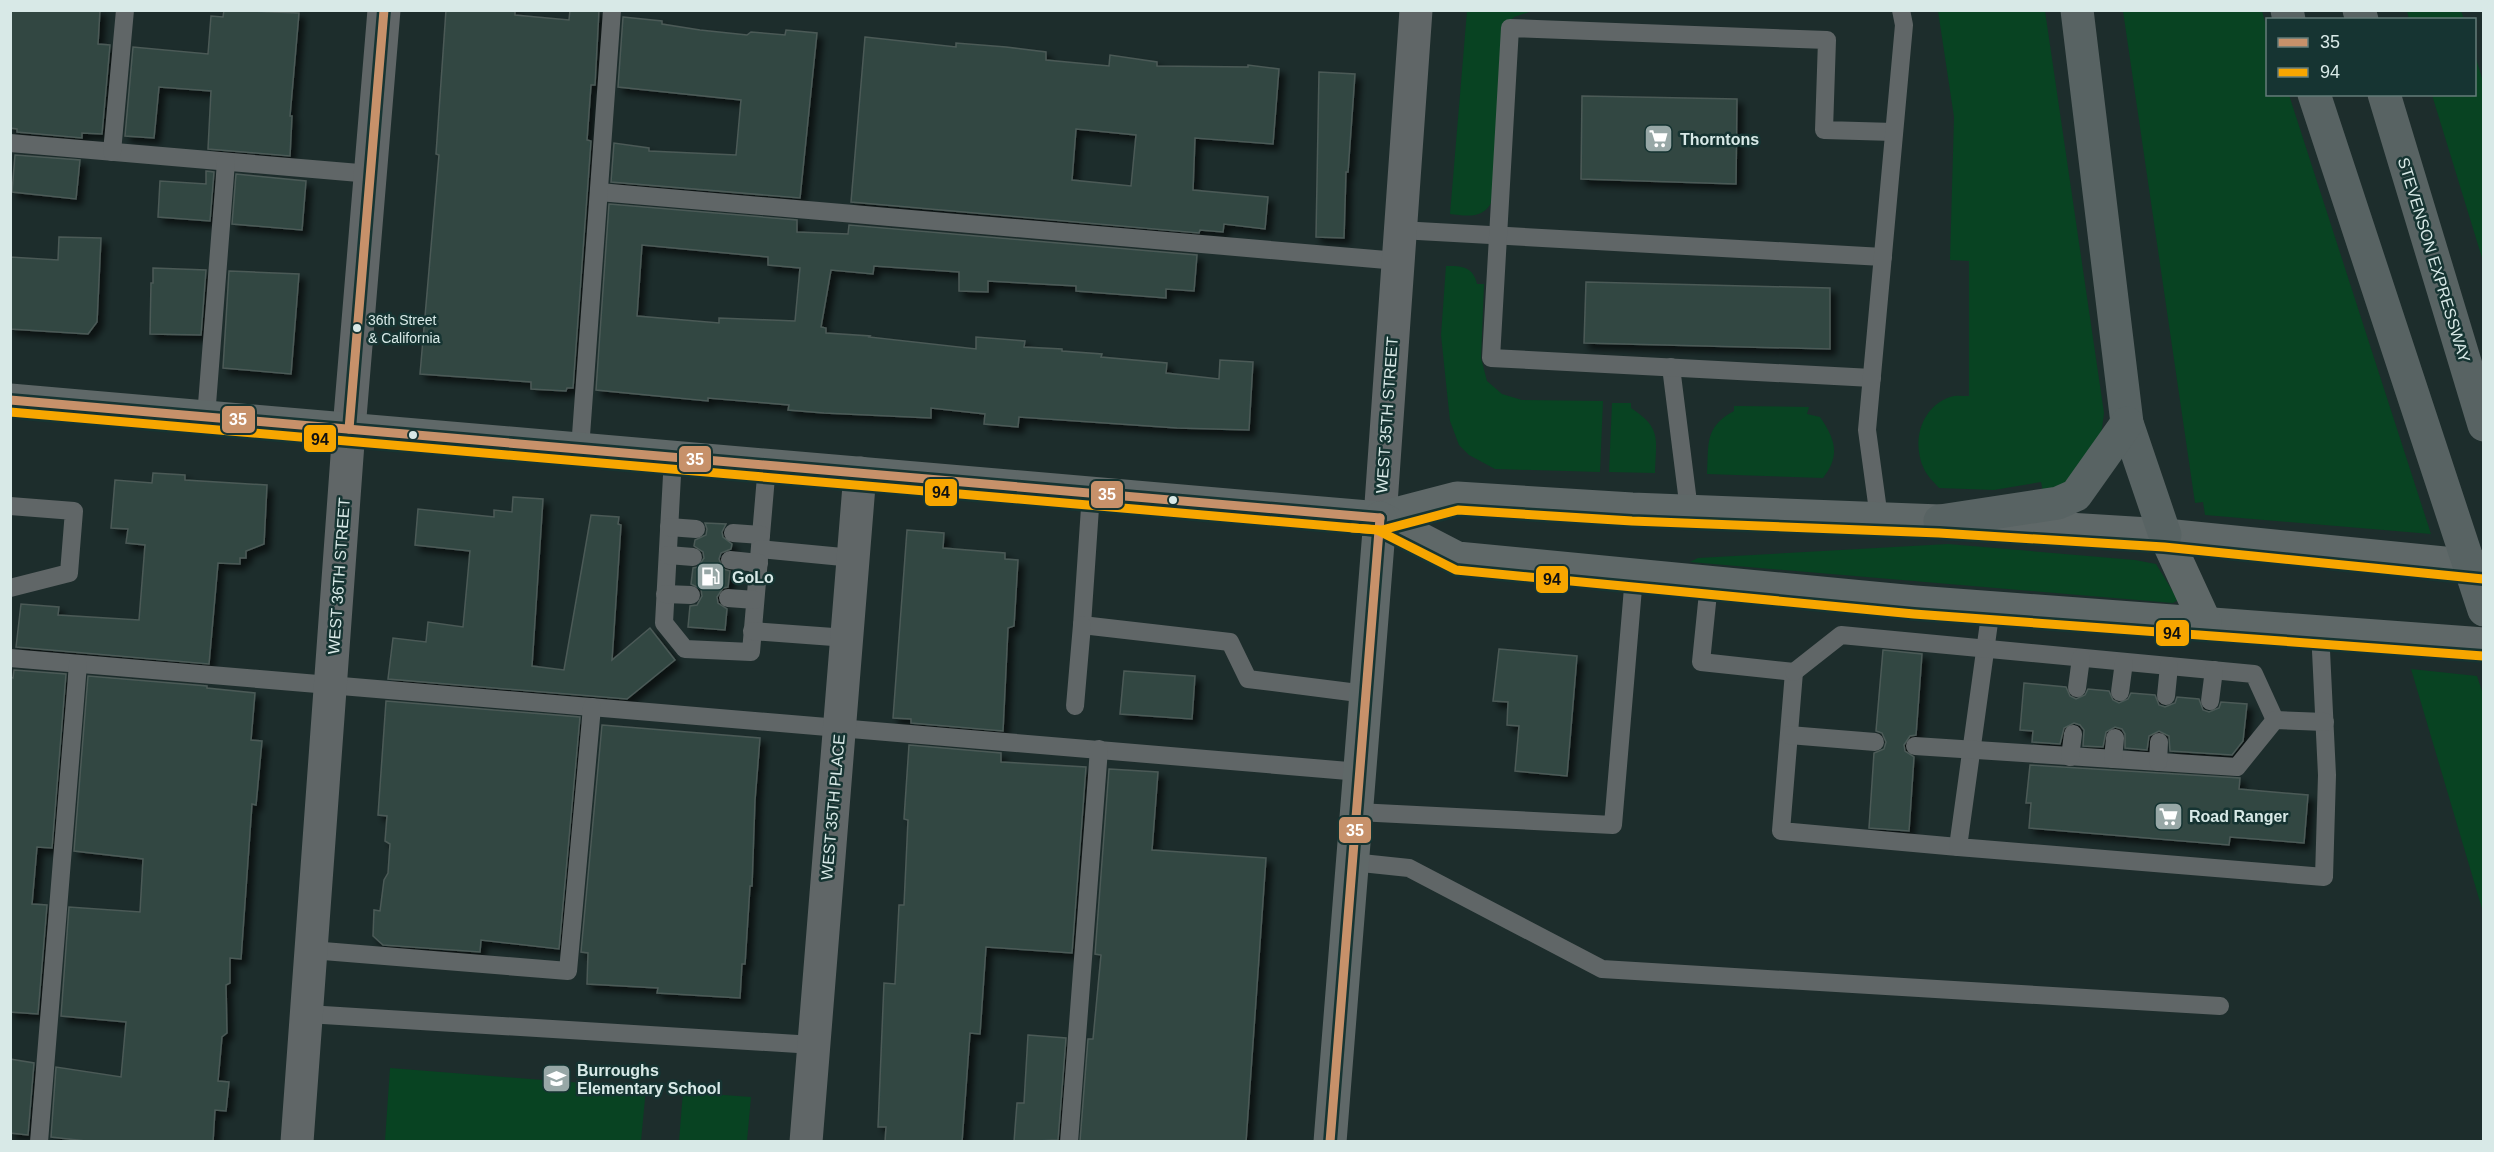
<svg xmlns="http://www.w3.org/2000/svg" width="2494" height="1152" font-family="Arial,sans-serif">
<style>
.green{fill:#084322}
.building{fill:#304743;stroke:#4c5a57;stroke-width:1.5;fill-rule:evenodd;filter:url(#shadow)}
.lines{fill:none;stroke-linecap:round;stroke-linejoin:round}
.lane{stroke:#606667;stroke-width:18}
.street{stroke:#606667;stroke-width:33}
.secondary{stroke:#5f6868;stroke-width:33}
.highway{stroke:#586363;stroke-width:33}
.bus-1-casing{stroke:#163432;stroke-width:14}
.bus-2-casing{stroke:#163432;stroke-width:14}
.bus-1{stroke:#c7916a;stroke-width:9}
.bus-2{stroke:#f7a600;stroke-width:9}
.bus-dot{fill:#d8e9e7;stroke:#163432;stroke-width:2}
.labels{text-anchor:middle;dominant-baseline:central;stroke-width:5;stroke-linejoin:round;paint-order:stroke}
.bus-label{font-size:14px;fill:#d8e9e7;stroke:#163432;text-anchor:start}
.poi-label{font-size:16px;font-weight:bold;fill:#d8e9e7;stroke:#163432;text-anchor:start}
.street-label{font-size:16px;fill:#d8e9e7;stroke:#163432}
.line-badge{stroke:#163432;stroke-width:2}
.badge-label{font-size:16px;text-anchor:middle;font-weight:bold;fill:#fff}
.pale-badge-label{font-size:16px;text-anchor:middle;font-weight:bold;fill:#111}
</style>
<defs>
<filter id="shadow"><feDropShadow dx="5.5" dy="5.5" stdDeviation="3" flood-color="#0009"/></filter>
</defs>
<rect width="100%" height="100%" fill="#1d2d2c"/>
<g class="green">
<path d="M1467,11h65l-18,6 -9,9 -13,175c-8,18 -25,15 -42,13z"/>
<path d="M1938,11h107l59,402 -4,31 -32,40 -24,13 -3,-15 -47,8 -55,-2c-5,-6 -12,-12 -15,-19 -13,-27 -3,-62 26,-72 5,-2 13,-1 19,-1v-135l-19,-1 4,-143z"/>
<path d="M2123,11h139l5,18 1,65 21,1 142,439 -226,-19 -2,-13 -8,1z"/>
<path d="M2407,11h54l3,8h-55z"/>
<path d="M2475,55l9,30 -1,176 -51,-166 42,-1z"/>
<path d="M1446,266c15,0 27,0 31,18h7l-3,74 6,23 15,13 20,6 81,1 -3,71 -105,-3 -26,-14 -10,-10 -9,-24 -9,-86z"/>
<path d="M1612,403h19v5c31,20 25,31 24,65l-46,-1z"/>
<path d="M1734,406l75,1 -2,7 13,3c15,22 21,38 3,61l-116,-4c2,-30 -3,-47 27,-63z"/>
<path d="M1948,544l187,16 21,4 22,36 -5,3 -483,-41 8,-4z"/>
<path d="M2411,669l66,7 6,18v218z"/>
<path d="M390,1068l256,20 -5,53h-256z"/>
<path d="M683,1092l68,5 -4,44h-68z"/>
</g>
<g class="building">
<path d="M10,10h90l-2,34 12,1 -8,89 -20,-1v5l-65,-6v-3l-7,-1z"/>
<path d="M224,10l75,3 -9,103h2l-2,40 -82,-7 3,-58 -52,-4 -5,51 -29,-2 8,-89 75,7 3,-38 12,1z"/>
<path d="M446,10h69v5l54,5 1,-10h29l-4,75h-4l-4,55 4,1 -18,247h-6l-1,3 -35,-2v-7l-111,-8 19,-219 -3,-1z"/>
<path d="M623,17l39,4v3l38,6 47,5 4,-3 34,3 1,-5 31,3 -17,165 -189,-16 3,-39 35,5v3l87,4 5,-55 -123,-13z"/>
<path d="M865,37l91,10v-4l50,4 40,5v8l63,6 1,-11 47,7v4l91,1v-2l31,4 -6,75 -78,-6 -2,52 75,7 -3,32 -41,-5 -1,8 -23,-2 -1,3 -348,-31zM1076,129l60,6 -5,51 -59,-6z"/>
<path d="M1319,72l36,2 -7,98h-2l-2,66 -28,-1z"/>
<path d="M1582,96l155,3 -1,85 -155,-5z"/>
<path d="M15,155l65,5 -4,39 -64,-7z"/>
<path d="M206,171l8,1 -4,49 -52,-4 2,-36 46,3z"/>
<path d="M236,174l70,7 -4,49 -70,-6z"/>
<path d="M609,204l188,16v12l51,2 1,-9 348,30 -3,36 -28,-2v9l-90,-7v-5l-88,-5v11l-29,-1v-19l-85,-6 -1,8 -42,-4 -10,57 5,1v5l44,3 -1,1 107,12v-12l49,4 -1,6 38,2v2l40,3 -1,3 66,6 -1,10 53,6 1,-19 33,2 -4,68 -72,-2 -158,-11 -1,10 -34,-3 1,-10 -54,-6v10l-107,-5 -36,-3 1,-5 -81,-7v3l-112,-11zM642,245l126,12v8l32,3 -5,53 -76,-3v5l-82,-7z"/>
<path d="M59,237l42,1 -4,84 -9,12 -78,-5v-72l48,3z"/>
<path d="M153,268l53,2 -5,65 -51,-1 1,-51h2z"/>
<path d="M229,271l70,3 -8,100 -68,-6z"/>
<path d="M1586,282l244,6v61l-246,-6z"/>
<path d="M153,473l32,2v5l82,5 -3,59 -18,7v7h-6v6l-22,-1 -9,101 -193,-17 5,-43 38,3 -1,8 81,5 6,-75 -19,-2 2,-14 -17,-1 4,-48 37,3z"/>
<path d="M513,497l30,2 -11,167 32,4 27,-155 28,2 -1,7 3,1 -9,135 38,-32 25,32 -48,39 -239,-20 5,-41 33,4 2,-20 35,5 7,-76 -55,-6 3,-36 76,8v-7l18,2z"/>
<path d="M705,523l21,1 -4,8 1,5 9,7 -1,5 -10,4 -2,6 4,10 7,2 -2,16 -5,1 -6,9 1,6 9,6 -2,21 -37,-3 2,-21 7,-1 5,-9 -1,-7 -10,-5 2,-16 5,-1 6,-9 -1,-6 -9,-6 1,-6 11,-5 1,-6z"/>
<path d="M907,530l37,3 -1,15 62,5v6l13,1 -4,66 -6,2 -5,103 -92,-8v-4l-18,-1z"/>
<path d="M1499,649l78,7 -10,120 -52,-5 4,-45 -12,-1 1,-23 -15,-1z"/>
<path d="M1883,650l39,4 -6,81 -6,1 -6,9 1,6 9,6 -5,74 -40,-3 5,-75 10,-4 2,-7 -4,-9 -6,-2z"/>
<path d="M14,670l52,4 -14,174 -15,-1 -5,57 15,1 -9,109 -28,-2v-335l3,1z"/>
<path d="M1124,671l71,5 -3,43 -72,-5z"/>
<path d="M88,676l119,10v2l48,5 -4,47 11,1 -6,64 -4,-1 -11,155 -11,-1v25l-4,2 1,48 -5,4 -4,44 11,1 -3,29 -11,-1 -2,32h-118l-44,-5 5,-70 65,10 5,-55 -65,-6 8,-109 71,5 3,-53 -69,-8z"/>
<path d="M2024,683l42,4 4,9 6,3 9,-4 3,-6 21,2 4,9 6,3 9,-4 3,-6 24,2 4,10 6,2 10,-4 2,-6 22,2 4,11 6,2 10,-4 2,-6 26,2 -4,37 -11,14 -62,-4 -1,-15 -10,-5 -10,5 -2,14 -22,-2v-14l-3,-5 -7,-2 -9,5 -3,15 -20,-1 1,-16 -4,-5 -6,-2 -10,5 -4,16 -28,-2 1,-11 -13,-1z"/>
<path d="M386,701l194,16 -21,232 -78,-9 -1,12 -97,-7 -10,-9 1,-26 6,1 4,-31 4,-7 2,-29 -5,-3 2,-25 -9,-1z"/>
<path d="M602,725l158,13 -5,62 -3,86h-2l-5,78h-3l-2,34 -83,-5 1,-5 -71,-4 1,-31 -7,-1z"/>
<path d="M909,745l92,8v9l85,5 -14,186 -86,-6 -6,87 -10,-1 -8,109h-77l1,-15h-8l6,-144 11,1 4,-79h5l4,-85 -4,-1z"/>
<path d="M2030,765l210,13 -1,11 69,6 -4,48 -74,-6 -1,8 -200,-17 2,-25h-5z"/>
<path d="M1109,769l49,3 -6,78 114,8 -20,284 -166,-1 8,-102h5l8,-84 -6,-1z"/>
<path d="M1028,1035l38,3 -8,102 -44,2 3,-39h7z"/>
<path d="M10,1059l24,4 -6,72 -18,-2z"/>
</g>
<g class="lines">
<g class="lane">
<path d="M10,143l361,31"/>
<path d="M112,152l13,-142"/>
<path d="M599,192l799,69"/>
<path d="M1400,230l483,27"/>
<path d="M1671,367l18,143"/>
<path d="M1872,378l-381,-20 19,-330 317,12 -3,90 70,2"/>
<path d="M206,417l20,-255"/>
<path d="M580,449l32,-439"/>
<path d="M673,457l-9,166 21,26 66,3 16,-187"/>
<path d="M1091,493l-9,132 148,17 18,37 118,15"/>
<path d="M10,506l64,5 -5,62 -59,15"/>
<path d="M1879,518l-12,-88 37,-405 -3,-15"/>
<path d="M669,527l27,2"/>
<path d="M733,533l28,2"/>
<path d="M760,549l93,9"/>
<path d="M668,555l25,2"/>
<path d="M730,560l29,3"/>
<path d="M1709,583l-8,79 93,10 -13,159 177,16"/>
<path d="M665,594l26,1"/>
<path d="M728,598l27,2"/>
<path d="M1991,608l-33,239 366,30 3,-102 -7,-145"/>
<path d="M752,631l95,7"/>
<path d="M10,658l1350,114"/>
<path d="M1794,672l47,-37 413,39 21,46"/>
<path d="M2077,688l4,-30"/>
<path d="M2120,692l4,-30"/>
<path d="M2166,696l3,-30"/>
<path d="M2210,701l4,-31"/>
<path d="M1075,706l7,-81"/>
<path d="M1789,735l86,7"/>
<path d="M1915,746l322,21 38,-47 50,2"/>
<path d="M2070,757l3,-23"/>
<path d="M2113,759l2,-21"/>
<path d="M2158,762l1,-20"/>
<path d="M1357,812l256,13 21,-249"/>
<path d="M1352,862l57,6 193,101 618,37"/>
<path d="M311,950l257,21 24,-264"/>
<path d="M307,1014l507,31"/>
<path d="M39,1142l39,-478"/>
<path d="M1069,1142l30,-393"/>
</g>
<g class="street">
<path d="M1380,518l36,-508"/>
<path d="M297,1142l52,-713 35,-419"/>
<path d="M806,1142l54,-669"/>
</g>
<g class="secondary">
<path d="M10,400l1370,118 77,-20 175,11 308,12 225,14 319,32"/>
<path d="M1380,518l77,40 458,44 569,42"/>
<path d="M2165,535l40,87"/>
<path d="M1330,1142l50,-624"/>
</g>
<g class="highway">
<path d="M2077,10l50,413 38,112"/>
<path d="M2287,10l2,10"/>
<path d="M2359,10l3,10"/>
<path d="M2314,94l170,516"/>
<path d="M2384,94l100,331"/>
<path d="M1940,521l118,-18 18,-8 51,-72"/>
</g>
<defs>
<g id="bus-1">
<path d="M10,400l1370,118"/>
<path d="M349,429l35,-419"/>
<path d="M1330,1142l50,-624"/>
</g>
<g id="bus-2">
<path d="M10,412l1367,118 79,40 458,44 569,42"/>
<path d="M1352,528l30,2 76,-20 174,11 307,12 225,14 319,32"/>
</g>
</defs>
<use href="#bus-1" class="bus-1-casing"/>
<use href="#bus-2" class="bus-2-casing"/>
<use href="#bus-1" class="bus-1"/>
<use href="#bus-2" class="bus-2"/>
</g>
<defs>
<symbol id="supermarket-square" viewBox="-11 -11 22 22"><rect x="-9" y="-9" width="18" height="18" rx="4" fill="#97a7a6" stroke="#163432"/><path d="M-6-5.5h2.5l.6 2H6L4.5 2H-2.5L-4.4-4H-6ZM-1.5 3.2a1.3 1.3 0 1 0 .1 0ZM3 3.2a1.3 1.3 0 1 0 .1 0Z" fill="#fff"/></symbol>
<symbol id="fuel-square" viewBox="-11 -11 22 22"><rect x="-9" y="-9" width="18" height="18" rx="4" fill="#97a7a6" stroke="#163432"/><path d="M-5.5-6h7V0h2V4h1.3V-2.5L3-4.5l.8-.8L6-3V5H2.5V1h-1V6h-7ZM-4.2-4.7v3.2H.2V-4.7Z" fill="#fff"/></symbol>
<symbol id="school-square" viewBox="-11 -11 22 22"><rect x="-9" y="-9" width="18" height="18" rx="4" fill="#97a7a6" stroke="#163432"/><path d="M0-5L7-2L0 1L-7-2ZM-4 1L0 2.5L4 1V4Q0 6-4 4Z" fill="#fff"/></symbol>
</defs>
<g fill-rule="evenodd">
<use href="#supermarket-square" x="1642" y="122" width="33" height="33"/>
<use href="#fuel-square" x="694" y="560" width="33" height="33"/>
<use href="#supermarket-square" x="2152" y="800" width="33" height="33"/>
<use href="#school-square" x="540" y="1062" width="33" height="33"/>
</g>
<g class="bus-dot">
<circle cx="357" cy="328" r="5"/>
<circle cx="413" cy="435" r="5"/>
<circle cx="1173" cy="500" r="5"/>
</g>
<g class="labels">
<g class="bus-label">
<text x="368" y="320">36th Street<tspan x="368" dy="18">&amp; California</tspan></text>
</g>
<g class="poi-label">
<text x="1680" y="139">Thorntons</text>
<text x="732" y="577">GoLo</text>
<text x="2189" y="816">Road Ranger</text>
<text x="577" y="1070">Burroughs<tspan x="577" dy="18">Elementary School</tspan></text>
</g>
<g class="street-label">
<text transform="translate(2434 260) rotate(73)">STEVENSON EXPRESSWAY</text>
<text transform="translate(1387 415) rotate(-86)">WEST 35TH STREET</text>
<text transform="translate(339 576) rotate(-86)">WEST 36TH STREET</text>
<text transform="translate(833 807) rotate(-85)">WEST 35TH PLACE</text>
</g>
</g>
<g class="line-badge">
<rect x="221" y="405" width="35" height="29" rx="6" fill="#c7916a"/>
<rect x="303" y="424" width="34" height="29" rx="6" fill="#f7a600"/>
<rect x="678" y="445" width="34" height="28" rx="6" fill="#c7916a"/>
<rect x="924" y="478" width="34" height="29" rx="6" fill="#f7a600"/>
<rect x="1090" y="480" width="34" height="29" rx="6" fill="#c7916a"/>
<rect x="1535" y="565" width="34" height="29" rx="6" fill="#f7a600"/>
<rect x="2155" y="619" width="35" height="28" rx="6" fill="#f7a600"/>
<rect x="1338" y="816" width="34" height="28" rx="6" fill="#c7916a"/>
</g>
<g class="badge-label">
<text x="238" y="425">35</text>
<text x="695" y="465">35</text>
<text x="1107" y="500">35</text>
<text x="1355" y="836">35</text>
</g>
<g class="pale-badge-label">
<text x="320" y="445">94</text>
<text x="941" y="498">94</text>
<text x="1552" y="585">94</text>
<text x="2172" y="639">94</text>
</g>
<rect width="2494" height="1152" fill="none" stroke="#d8e9e7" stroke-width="24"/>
<rect x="2266" y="18" width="210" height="78" fill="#163432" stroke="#647c7a" stroke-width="1.5"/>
<rect x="2278" y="38" width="30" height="9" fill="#c7916a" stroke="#647c7a" stroke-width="1.5"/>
<text x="2320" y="48" font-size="18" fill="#d8e9e7">35</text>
<rect x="2278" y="68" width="30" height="9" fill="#f7a600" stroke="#647c7a" stroke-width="1.5"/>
<text x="2320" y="78" font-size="18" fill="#d8e9e7">94</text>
</svg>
